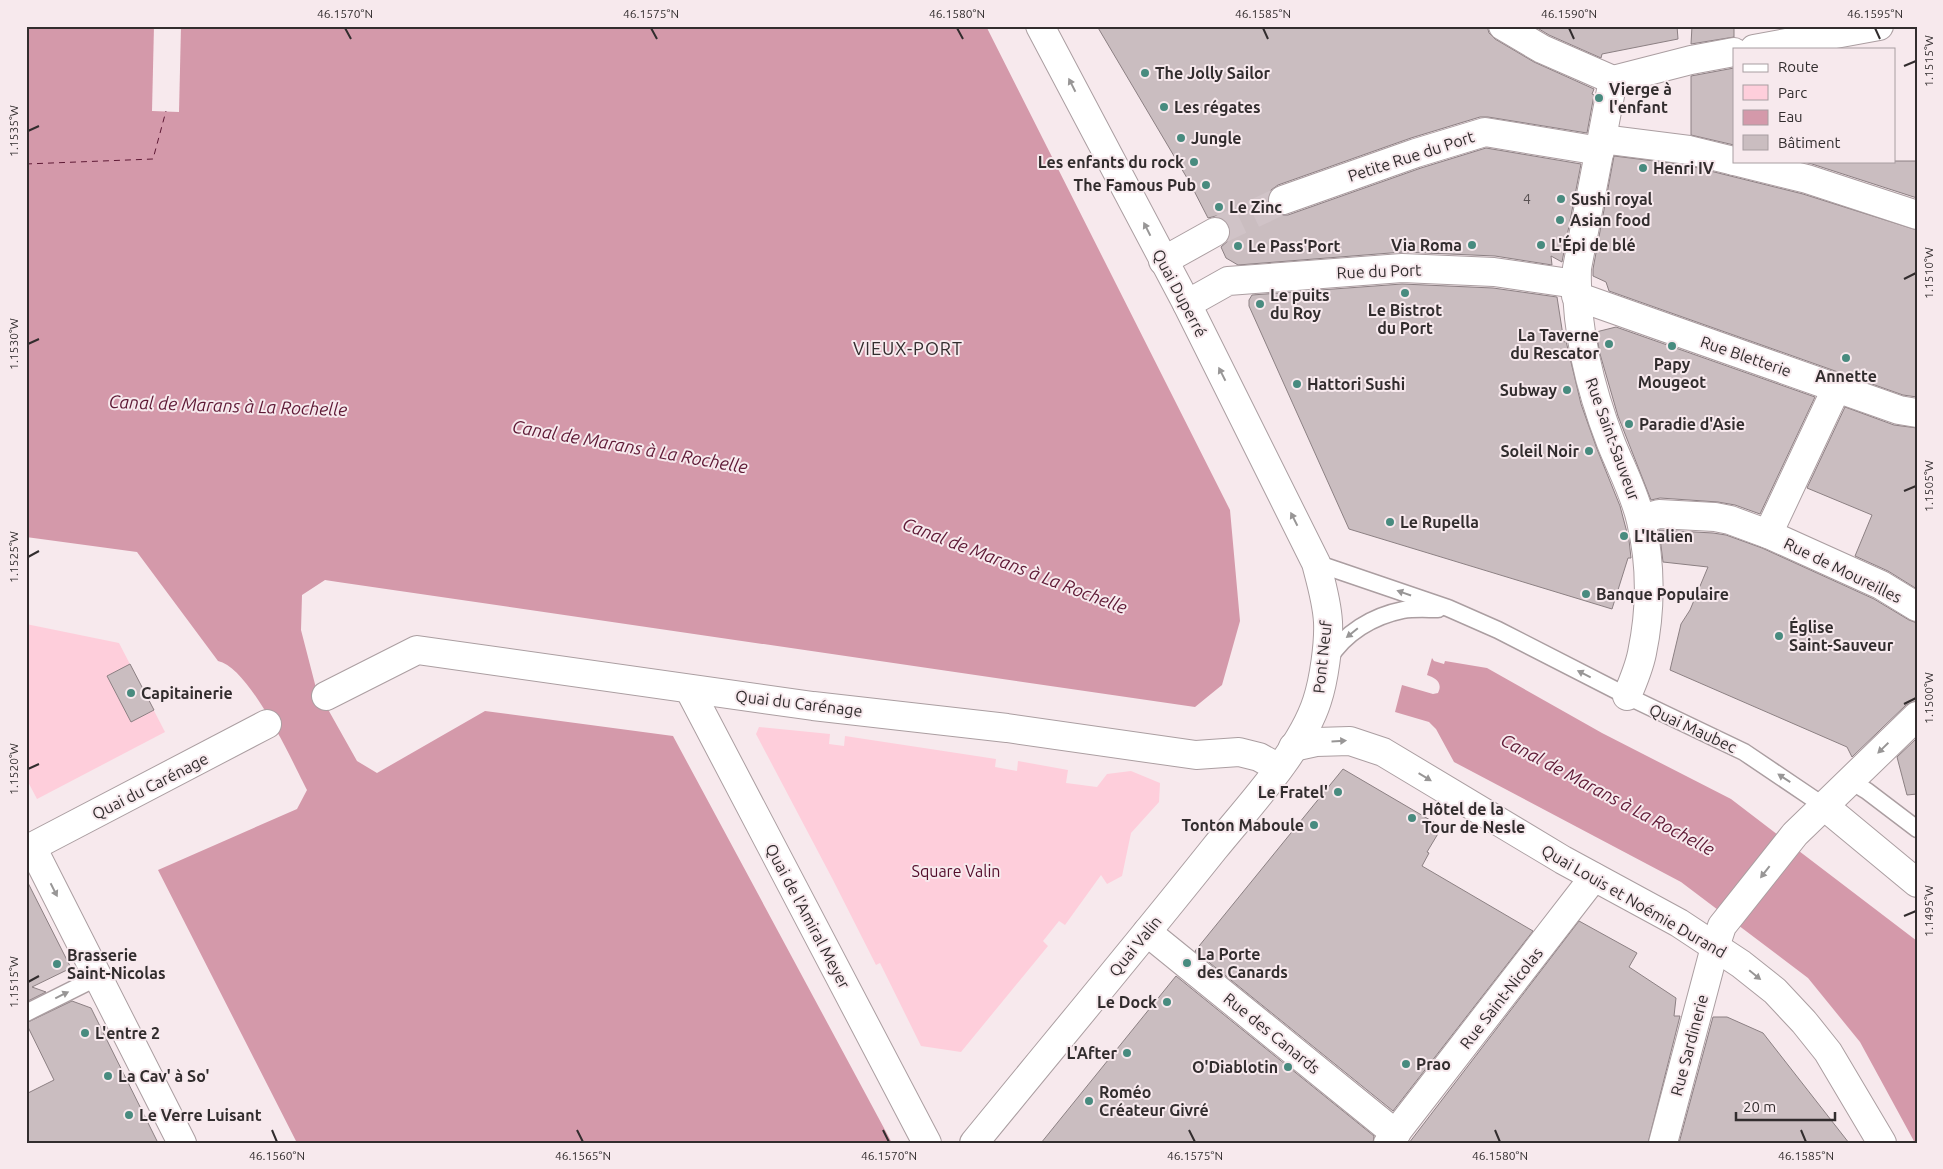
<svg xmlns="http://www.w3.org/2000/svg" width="1943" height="1169" font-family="Ubuntu,sans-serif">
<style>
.green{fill:#fecedb}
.water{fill:#d499aa}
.pier{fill:#f7e9ed}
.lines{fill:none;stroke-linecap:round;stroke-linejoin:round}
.ferry{stroke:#5e1935;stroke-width:1;stroke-dasharray:6 5;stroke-linecap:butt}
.building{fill:#cabdc0;stroke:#8c8083}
.street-tunnel{stroke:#d0c3c7;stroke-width:28;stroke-dasharray:28 14;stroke-linecap:butt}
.lane-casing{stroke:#ab9ea1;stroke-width:19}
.street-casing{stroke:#ab9ea1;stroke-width:30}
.secondary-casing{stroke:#ab9ea1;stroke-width:30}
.lane{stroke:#fff;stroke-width:16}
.street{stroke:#fff;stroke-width:28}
.secondary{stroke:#fff;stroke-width:28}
.oneway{fill:#989696}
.ticks{fill:none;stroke:#322d2e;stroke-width:2}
.poi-dot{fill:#488b7f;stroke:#f7e9ed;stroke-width:2}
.labels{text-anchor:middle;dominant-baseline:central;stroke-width:4;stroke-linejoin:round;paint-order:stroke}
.number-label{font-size:14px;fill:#585152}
.poi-label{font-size:16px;font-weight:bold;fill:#322d2e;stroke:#f7e9ed;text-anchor:start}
.street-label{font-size:16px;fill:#322d2e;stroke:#f7e9ed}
.park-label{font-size:16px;fill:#530d2b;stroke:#f7e9ed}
.neighbourhood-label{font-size:18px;letter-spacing:1px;fill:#322d2e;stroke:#f7e9ed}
.water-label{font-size:18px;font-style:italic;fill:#5e1935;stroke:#f7e9ed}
.neatline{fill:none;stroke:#322d2e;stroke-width:2}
.ticks-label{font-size:12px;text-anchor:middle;fill:#322d2e}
</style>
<rect width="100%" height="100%" fill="#f7e9ed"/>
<g class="green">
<path d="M26,624l93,19 46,89 -128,67 -11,-21z"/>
<path d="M759,727l71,7 -1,10 15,2 1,-10 151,23 -1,8 22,4 1,-10 50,9 -2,13 31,4 10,-13 24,-3 29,12 -1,19 -28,31 -9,43 -15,8 -6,-9 -36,50 -6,-4 -16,20 5,5 -87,106 -40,-6 -41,-83 -4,2 -43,-85 -77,-146z"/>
</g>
<g class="water">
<path d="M26,26h960l244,484 10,111 -18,64 -27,22 -857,-125 -13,-2 -23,15 -1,35 15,58 41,73 20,12 108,-62 188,25 219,407h-595l-139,-273 139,-61 10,-19c-16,-31 -57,-122 -89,-129l-81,-109 -111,-15z"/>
<path d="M1432,658l2,3 10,3 1,-3 42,7 115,65 129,66 186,142v202h-2l-55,-101 -52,-64 -127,-96 -227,-120 -18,-33 -7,-7 -34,-10 7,-27 31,9 5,-1c5,-10 -2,-15 -11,-18z"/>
</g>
<path class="pier" d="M154,26h27l-2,86 -27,-1z"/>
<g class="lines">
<path class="ferry" d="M26,164l127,-5 13,-48"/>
</g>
<g class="building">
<path d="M1097,26h390l2,7 6,6 39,23 60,27 -2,5 2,1 -7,38 -99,-16h-8l-69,21 -133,47 -7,5 -3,7v8l5,7 8,3h7l133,-47 65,-20 95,16 -19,98 -11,-6 1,9 -57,-9 -92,-4 -165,13 -12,-7 -5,-11 8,-7 2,-8 -3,-8 -5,-6 -7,-2 -8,2 -18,-35z"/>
<path d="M1534,26h143l1,13 -76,15 -1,4 -52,-23z"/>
<path d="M1692,26h42v11l-43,7z"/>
<path d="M1734,68v77l-43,-10v-59z"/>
<path d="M1614,156l72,9 117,29 114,36v167l-14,-2 -294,-104 -3,-9 -13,-6v-7z"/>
<path d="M1800,161h117v37l-105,-34z"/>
<path d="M1402,284l91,4 64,9 7,45 2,-1 15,63 16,45 23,57 9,34 2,18h-3l-16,51 -263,-80 -100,-223v-6l3,-5z"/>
<path d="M1616,327l199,70 -55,117 -25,-9 -17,-3 -58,-4 -9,2 -33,-84 -18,-62 -4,-22z"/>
<path d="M1845,407l49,18 23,3v161l-29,-18 -33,-15 17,-41 -65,-27z"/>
<path d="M1659,530l54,3 13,2 36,13 112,51 35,21 8,3v78l-11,4 -54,52 -5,-10 -177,-77 11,-46 9,-14 18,-43 -45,-5z"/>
<path d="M130,664l24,46 -23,12 -24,-46z"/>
<path d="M1917,738v56l-10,1 -10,-38z"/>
<path d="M1343,769l99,58 -15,25 2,1 -7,13 111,65 -140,180 -198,-160z"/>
<path d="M26,879l45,89 -39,19 14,5 -20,10z"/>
<path d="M1579,921l58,32 -8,14 47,31 -2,18h6l-32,127h-239z"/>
<path d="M1176,976l198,160 -1,7h-332z"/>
<path d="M72,1001l19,7 67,135h-132v-49l28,-14 -28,-57z"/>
<path d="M1713,1017h14l36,16 86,110h-170z"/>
</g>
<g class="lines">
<path class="street-tunnel" d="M1215,232l68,-32"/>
<defs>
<g id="lane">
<path d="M1316,563l132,45 50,22 129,66 117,56 80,54"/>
<path d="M1328,660c16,-27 45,-44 75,-50 11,-2 24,-1 35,-1"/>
<path d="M1849,780l18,11 50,38"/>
<path d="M26,1013l72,-36"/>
</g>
<g id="street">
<path d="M1503,26l39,23 71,31"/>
<path d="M1754,49l125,-23"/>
<path d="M1613,80l-36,188c-2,61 12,118 34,175 10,25 24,51 30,78 10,42 10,89 1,132 -3,15 -9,29 -15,43"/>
<path d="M1613,80l78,-20 43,-8"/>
<path d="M1602,139l87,11 45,11"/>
<path d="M1734,161l73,18 110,36"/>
<path d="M1283,200l133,-47 69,-21 115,19"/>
<path d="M1163,261l52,-29"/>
<path d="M1576,296l323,114 18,3"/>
<path d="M1187,304l41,-23 174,-13 92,4 82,12"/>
<path d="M1641,519l18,-5 56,3 15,3 38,14 113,51 36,22"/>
<path d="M1768,534l69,-147"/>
<path d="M689,689l238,454"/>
<path d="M326,696l91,-46 396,56 194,22 189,27 43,-3 20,5 20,11"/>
<path d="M1824,806l93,-90"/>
<path d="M32,847l150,296"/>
<path d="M26,850l241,-126"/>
<path d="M1147,932l249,202"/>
<path d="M974,1143c80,-98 161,-195 240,-294 33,-41 87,-98 103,-148 7,-21 12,-58 11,-79 -1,-20 -7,-40 -12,-59l-129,-259 -147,-278"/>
<path d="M1388,1143l206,-266"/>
<path d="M1663,1143l52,-196"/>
</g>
<g id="secondary">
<path d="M1293,747l23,-5 34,-1 33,11 180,108 116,63 62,41 34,27 29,31 24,30 54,91"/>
<path d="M1715,947l7,-21 73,-92 29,-28 93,77"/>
</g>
</defs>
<use href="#lane" class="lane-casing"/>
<use href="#street" class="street-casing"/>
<use href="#secondary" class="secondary-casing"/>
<use href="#lane" class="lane"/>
<use href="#street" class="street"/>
<use href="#secondary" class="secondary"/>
</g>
<defs><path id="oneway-solid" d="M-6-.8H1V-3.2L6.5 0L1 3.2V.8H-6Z" transform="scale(1.25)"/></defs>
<g class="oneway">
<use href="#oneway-solid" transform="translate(1072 85) rotate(-117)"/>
<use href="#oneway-solid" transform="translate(1147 229) rotate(-117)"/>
<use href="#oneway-solid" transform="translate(1222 374) rotate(-117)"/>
<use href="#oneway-solid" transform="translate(1294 519) rotate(-117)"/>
<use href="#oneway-solid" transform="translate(1404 593) rotate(-161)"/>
<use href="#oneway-solid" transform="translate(1352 633) rotate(141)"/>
<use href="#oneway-solid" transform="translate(1584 674) rotate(-153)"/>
<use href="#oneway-solid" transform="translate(1339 741) rotate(-3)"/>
<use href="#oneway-solid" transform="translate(1883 748) rotate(136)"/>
<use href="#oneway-solid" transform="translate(1425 777) rotate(31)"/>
<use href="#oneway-solid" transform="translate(1784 778) rotate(-147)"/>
<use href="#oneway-solid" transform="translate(1765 872) rotate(128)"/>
<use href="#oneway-solid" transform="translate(54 890) rotate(63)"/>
<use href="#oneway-solid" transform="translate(1755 975) rotate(39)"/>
<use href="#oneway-solid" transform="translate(62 995) rotate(-26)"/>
</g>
<path class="ticks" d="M345,28l6,11M651,28l6,11M957,28l6,11M1263,28l5,11M1569,28l5,11M1875,28l5,11M1904,66l12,-5M28,131l11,-5M1904,279l12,-6M28,344l11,-5M1904,491l12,-5M28,557l11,-6M1904,704l12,-6M28,769l11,-5M1904,916l12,-5M28,982l11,-6M272,1130l5,12M577,1130l6,12M883,1130l6,12M1189,1130l6,12M1495,1130l5,12M1801,1130l5,12"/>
<g class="poi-dot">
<circle cx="1145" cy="73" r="5"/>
<circle cx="1599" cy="98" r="5"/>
<circle cx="1164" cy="107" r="5"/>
<circle cx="1181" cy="138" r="5"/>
<circle cx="1194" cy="162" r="5"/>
<circle cx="1643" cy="168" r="5"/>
<circle cx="1206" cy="185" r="5"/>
<circle cx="1561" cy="199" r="5"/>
<circle cx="1219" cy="207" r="5"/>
<circle cx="1560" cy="220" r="5"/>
<circle cx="1472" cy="245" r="5"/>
<circle cx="1541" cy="245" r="5"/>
<circle cx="1238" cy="246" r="5"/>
<circle cx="1405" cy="293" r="5"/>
<circle cx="1260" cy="304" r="5"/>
<circle cx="1609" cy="344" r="5"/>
<circle cx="1672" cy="346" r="5"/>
<circle cx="1846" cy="358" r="5"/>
<circle cx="1297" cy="384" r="5"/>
<circle cx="1567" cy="390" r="5"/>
<circle cx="1629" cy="424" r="5"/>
<circle cx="1589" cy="451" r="5"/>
<circle cx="1390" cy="522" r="5"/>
<circle cx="1624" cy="536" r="5"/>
<circle cx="1586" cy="594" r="5"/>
<circle cx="1779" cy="636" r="5"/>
<circle cx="131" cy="693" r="5"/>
<circle cx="1338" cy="792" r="5"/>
<circle cx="1412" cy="818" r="5"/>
<circle cx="1314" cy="825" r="5"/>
<circle cx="1187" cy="963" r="5"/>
<circle cx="57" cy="964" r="5"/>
<circle cx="1167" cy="1002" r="5"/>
<circle cx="85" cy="1033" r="5"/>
<circle cx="1127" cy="1053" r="5"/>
<circle cx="1406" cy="1064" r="5"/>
<circle cx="1288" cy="1067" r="5"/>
<circle cx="108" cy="1076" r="5"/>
<circle cx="1089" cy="1101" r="5"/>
<circle cx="129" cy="1115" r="5"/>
</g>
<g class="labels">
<g class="number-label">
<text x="1527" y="199">4</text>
</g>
<g class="poi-label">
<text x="1155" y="73">The Jolly Sailor</text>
<text x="1609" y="89">Vierge à<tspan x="1609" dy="18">l'enfant</tspan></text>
<text x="1174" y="107">Les régates</text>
<text x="1191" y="138">Jungle</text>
<text x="1184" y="162" text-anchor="end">Les enfants du rock</text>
<text x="1653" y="168">Henri IV</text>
<text x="1196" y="185" text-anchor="end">The Famous Pub</text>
<text x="1571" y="199">Sushi royal</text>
<text x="1229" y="207">Le Zinc</text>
<text x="1570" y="220">Asian food</text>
<text x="1462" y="245" text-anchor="end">Via Roma</text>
<text x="1551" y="245">L'Épi de blé</text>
<text x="1248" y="246">Le Pass'Port</text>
<text x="1270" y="295">Le puits<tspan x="1270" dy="18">du Roy</tspan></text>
<text x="1405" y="310" text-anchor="middle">Le Bistrot<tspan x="1405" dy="18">du Port</tspan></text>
<text x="1599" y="335" text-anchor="end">La Taverne<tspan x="1599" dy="18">du Rescator</tspan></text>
<text x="1672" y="364" text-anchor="middle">Papy<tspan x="1672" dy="18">Mougeot</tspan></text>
<text x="1846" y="376" text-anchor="middle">Annette</text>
<text x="1307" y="384">Hattori Sushi</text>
<text x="1557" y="390" text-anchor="end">Subway</text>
<text x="1639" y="424">Paradie d'Asie</text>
<text x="1579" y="451" text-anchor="end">Soleil Noir</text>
<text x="1400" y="522">Le Rupella</text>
<text x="1634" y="536">L'Italien</text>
<text x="1596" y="594">Banque Populaire</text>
<text x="1789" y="627">Église<tspan x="1789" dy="18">Saint-Sauveur</tspan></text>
<text x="141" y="693">Capitainerie</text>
<text x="1328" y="792" text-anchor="end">Le Fratel'</text>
<text x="1422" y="809">Hôtel de la<tspan x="1422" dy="18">Tour de Nesle</tspan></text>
<text x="1304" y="825" text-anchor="end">Tonton Maboule</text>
<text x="1197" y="954">La Porte<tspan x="1197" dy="18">des Canards</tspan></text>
<text x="67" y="955">Brasserie<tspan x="67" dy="18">Saint-Nicolas</tspan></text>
<text x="1157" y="1002" text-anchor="end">Le Dock</text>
<text x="95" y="1033">L'entre 2</text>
<text x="1117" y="1053" text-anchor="end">L'After</text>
<text x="1416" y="1064">Prao</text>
<text x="1278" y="1067" text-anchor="end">O'Diablotin</text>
<text x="118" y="1076">La Cav' à So'</text>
<text x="1099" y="1092">Roméo<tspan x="1099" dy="18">Créateur Givré</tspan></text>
<text x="139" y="1115">Le Verre Luisant</text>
</g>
<g class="street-label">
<text transform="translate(1411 156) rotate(-18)">Petite Rue du Port</text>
<text transform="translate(1379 271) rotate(-2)">Rue du Port</text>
<text transform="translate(1180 293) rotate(62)">Quai Duperré</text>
<text transform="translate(1746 356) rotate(19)">Rue Bletterie</text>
<text transform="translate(1613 439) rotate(70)">Rue Saint-Sauveur</text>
<text transform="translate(1843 570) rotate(26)">Rue de Moureilles</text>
<text transform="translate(1322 657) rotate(-84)">Pont Neuf</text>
<text transform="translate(799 703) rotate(7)">Quai du Carénage</text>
<text transform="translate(1693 728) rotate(25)">Quai Maubec</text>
<text transform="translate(150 786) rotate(-27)">Quai du Carénage</text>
<text transform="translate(1634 901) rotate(30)">Quai Louis et Noémie Durand</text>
<text transform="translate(808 916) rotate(62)">Quai de l'Amiral Meyer</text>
<text transform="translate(1135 946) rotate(-51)">Quai Valin</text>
<text transform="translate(1501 998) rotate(-52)">Rue Saint-Nicolas</text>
<text transform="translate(1272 1033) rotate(39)">Rue des Canards</text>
<text transform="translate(1689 1045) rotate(-75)">Rue Sardinerie</text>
</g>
<g class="park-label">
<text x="956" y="871">Square Valin</text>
</g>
<g class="neighbourhood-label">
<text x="908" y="348">VIEUX-PORT</text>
</g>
<g class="water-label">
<text transform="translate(228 405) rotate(2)">Canal de Marans à La Rochelle</text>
<text transform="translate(630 446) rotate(10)">Canal de Marans à La Rochelle</text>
<text transform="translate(1015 565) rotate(21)">Canal de Marans à La Rochelle</text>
<text transform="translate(1608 794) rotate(28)">Canal de Marans à La Rochelle</text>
</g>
</g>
<rect width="1943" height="1169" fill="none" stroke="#f7e9ed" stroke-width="55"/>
<rect x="1733" y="48" width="162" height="115" fill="#f7e9ed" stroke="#a89ea1"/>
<rect x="1743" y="64" width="25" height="8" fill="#ffffff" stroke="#a89ea1"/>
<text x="1778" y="72" font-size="15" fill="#322d2e">Route</text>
<rect x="1743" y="85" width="25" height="15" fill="#fecedb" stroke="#a89ea1"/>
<text x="1778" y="98" font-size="15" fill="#322d2e">Parc</text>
<rect x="1743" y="110" width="25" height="15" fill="#d499aa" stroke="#a89ea1"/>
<text x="1778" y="122" font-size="15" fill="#322d2e">Eau</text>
<rect x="1743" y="135" width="25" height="15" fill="#cabdc0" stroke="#a89ea1"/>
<text x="1778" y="148" font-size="15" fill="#322d2e">Bâtiment</text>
<path d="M1736 1112v8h99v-8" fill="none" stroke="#322d2e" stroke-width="2.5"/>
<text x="1743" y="1112" font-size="15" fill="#322d2e" stroke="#f7e9ed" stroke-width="4" paint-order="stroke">20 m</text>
<rect x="28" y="28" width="1888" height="1114" class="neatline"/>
<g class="ticks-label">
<text x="345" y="18">46.1570°N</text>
<text x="651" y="18">46.1575°N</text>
<text x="957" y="18">46.1580°N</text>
<text x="1263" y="18">46.1585°N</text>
<text x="1569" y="18">46.1590°N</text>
<text x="1875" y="18">46.1595°N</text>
<text transform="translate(1929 61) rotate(-90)" y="4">1.1515°W</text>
<text transform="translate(14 131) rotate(-90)" y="4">1.1535°W</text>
<text transform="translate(1929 273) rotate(-90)" y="4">1.1510°W</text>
<text transform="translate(14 344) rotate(-90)" y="4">1.1530°W</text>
<text transform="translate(1929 486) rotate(-90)" y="4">1.1505°W</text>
<text transform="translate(14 557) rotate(-90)" y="4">1.1525°W</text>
<text transform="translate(1929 698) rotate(-90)" y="4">1.1500°W</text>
<text transform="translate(14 769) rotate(-90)" y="4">1.1520°W</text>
<text transform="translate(1929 911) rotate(-90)" y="4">1.1495°W</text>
<text transform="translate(14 982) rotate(-90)" y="4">1.1515°W</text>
<text x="277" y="1160">46.1560°N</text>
<text x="583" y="1160">46.1565°N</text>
<text x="889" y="1160">46.1570°N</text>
<text x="1195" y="1160">46.1575°N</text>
<text x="1500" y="1160">46.1580°N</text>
<text x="1806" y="1160">46.1585°N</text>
</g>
</svg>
